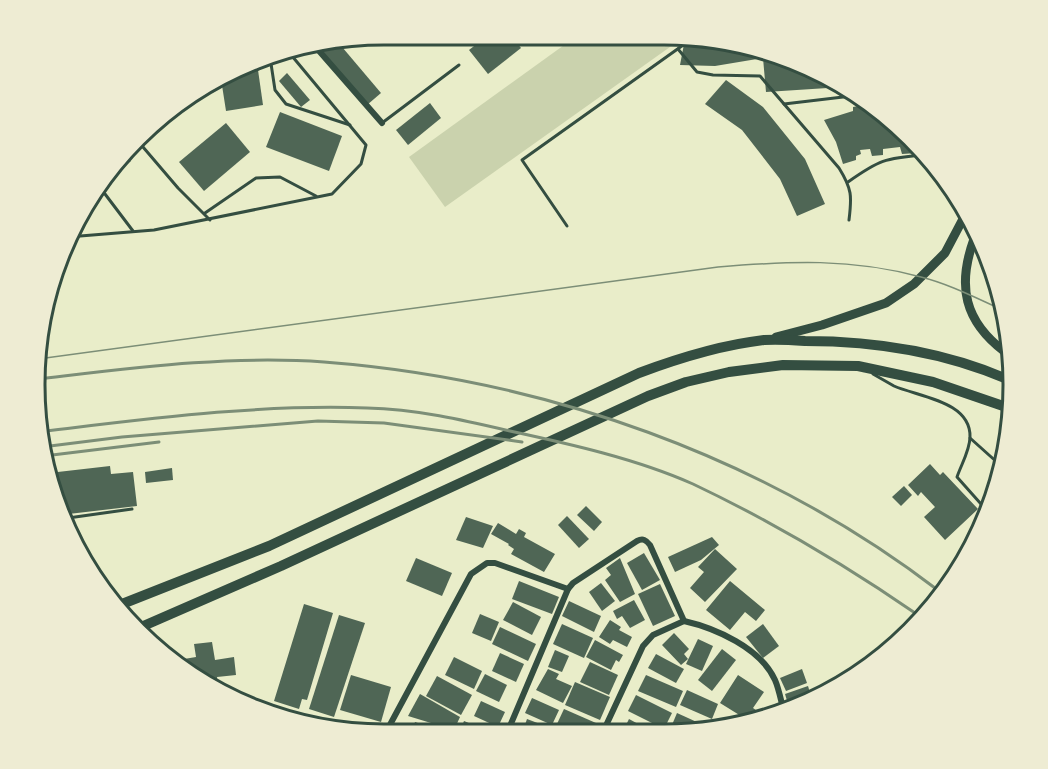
<svg xmlns="http://www.w3.org/2000/svg" width="1048" height="769" font-family="'Golos Text',sans-serif">
<style>
.green{fill:#cad2ad}
.building{fill:#4f6655}
.lines{fill:none;stroke-linecap:round;stroke-linejoin:round}
.service{stroke:#344e41;stroke-width:3}
.minor{stroke:#344e41;stroke-width:6}
.secondary{stroke:#344e41;stroke-width:9}
.trunk{stroke:#344e41;stroke-width:10}
.tram{stroke:#7c8e77;stroke-width:1.5}
.rail{stroke:#7c8e77;stroke-width:3}
.rim{fill:none;stroke:#344e41;stroke-width:3}
</style>
<rect width="100%" height="100%" fill="#e9edc9"/>
<path class="green" d="M578,35h86l20,2 -239,170 -36,-50z"/>
<g class="building">
<path d="M488,35h23l10,13 -33,26 -19,-24z"/>
<path d="M337,41l44,52 -14,12 -52,-61z"/>
<path d="M684,44l29,2 21,-2 20,2 89,41 -77,5 -3,-34 -48,8 -35,-1z"/>
<path d="M257,63l6,42 -37,6 -5,-32z"/>
<path d="M287,73l23,27 -9,7 -22,-26z"/>
<path d="M726,80l37,27 42,52 20,45 -28,12 -17,-37 -38,-49 -37,-26z"/>
<path d="M864,102h3l50,47v4l-15,1 -2,-7 -17,2v6l-11,1 -2,-7 -10,1 1,4 -5,2v4l-13,4 -7,-22 -12,-22 29,-9v-4l11,-2z"/>
<path d="M430,103l11,15 -33,27 -12,-15z"/>
<path d="M280,112l62,24 -13,35 -63,-24z"/>
<path d="M226,123l24,29 -46,39 -25,-29z"/>
<path d="M123,152l8,9 -30,25 20,-32z"/>
<path d="M930,464l10,11 3,-3 35,37 -33,31 -21,-23 11,-10 -14,-15 -3,4 -10,-11z"/>
<path d="M110,466l1,8 22,-2 4,34 -77,9 -11,-42z"/>
<path d="M172,468l1,12 -27,3 -1,-11z"/>
<path d="M904,486l8,9 -11,11 -9,-9z"/>
<path d="M586,506l16,16 -8,9 -17,-16z"/>
<path d="M567,516l22,23 -10,9 -21,-23z"/>
<path d="M466,517l27,9 -10,22 -27,-8z"/>
<path d="M498,523l18,11 3,-5 7,4 -2,4 31,17 -11,18 -33,-18 3,-5 -6,-4 1,-1 -18,-10z"/>
<path d="M712,537l7,8 -18,15 -26,12 -7,-15z"/>
<path d="M715,549l22,20 -32,33 -15,-14 14,-16 -6,-5z"/>
<path d="M644,553l16,27 -18,10 -15,-27z"/>
<path d="M416,558l36,15 -10,23 -36,-15z"/>
<path d="M620,558l15,36 -15,8 -15,-22 6,-5 -5,-7z"/>
<path d="M519,581l40,16 -7,17 -40,-15z"/>
<path d="M730,581l35,29 -9,11 -11,-9 -15,18 -24,-20z"/>
<path d="M601,583l14,18 -13,10 -13,-19z"/>
<path d="M660,584l15,32 -22,10 -15,-32z"/>
<path d="M634,600l11,20 -15,8 -8,-12 -5,3 -4,-8z"/>
<path d="M569,601l32,15 -7,16 -32,-16z"/>
<path d="M513,602l28,15 -9,18 -29,-15z"/>
<path d="M304,604l29,9 -26,87 -5,-1 -3,10 -25,-8z"/>
<path d="M480,614l19,8 -8,19 -19,-8z"/>
<path d="M339,615l26,8 -31,94 -25,-8z"/>
<path d="M610,620l11,7 -2,3 13,7 -5,10 -14,-7 -3,4 -11,-7z"/>
<path d="M562,624l31,14 -9,20 -31,-14z"/>
<path d="M763,624l16,22 -16,12 -17,-21z"/>
<path d="M500,627l36,17 -8,17 -36,-17z"/>
<path d="M674,633l15,16 -5,5 4,5 -7,6 -19,-20z"/>
<path d="M698,639l15,7 -11,25 -16,-7z"/>
<path d="M595,640l28,15 -4,7 -3,-2 -5,10 -25,-13z"/>
<path d="M212,642l3,18 19,-3 2,18 -19,2 1,8 -10,1 -30,-26 18,-3 -2,-13z"/>
<path d="M722,649l14,11 -24,31 -14,-11z"/>
<path d="M555,650l14,6 -7,16 -14,-5z"/>
<path d="M500,653l24,11 -8,18 -24,-11z"/>
<path d="M656,654l28,15 -8,14 -28,-15z"/>
<path d="M454,657l28,14 -8,18 -29,-14z"/>
<path d="M590,662l28,13 -9,20 -29,-13z"/>
<path d="M548,669l11,5 -3,5 16,7 -9,17 -27,-13z"/>
<path d="M802,669l5,14 -21,8 -6,-13z"/>
<path d="M485,674l22,11 -8,17 -23,-11z"/>
<path d="M351,675l40,12 -10,35 -41,-12z"/>
<path d="M646,675l37,16 -7,16 -38,-16z"/>
<path d="M738,675l26,17 -11,16 10,7 -1,2 -13,4 -29,-18z"/>
<path d="M437,676l35,19 -11,20 -35,-19z"/>
<path d="M575,682l35,15 -10,23 -35,-15z"/>
<path d="M808,686l3,10 -23,8 -3,-10z"/>
<path d="M687,690l31,14 -6,15 -32,-14z"/>
<path d="M420,694l40,23 -6,13 -46,-14z"/>
<path d="M636,695l36,18 -8,16 -36,-18z"/>
<path d="M532,698l27,12 -7,15 -27,-12z"/>
<path d="M481,701l24,11 -7,15 -24,-11z"/>
<path d="M564,709l32,14 -5,9h-21l-14,-6z"/>
<path d="M677,713l33,15 -2,3 -39,1z"/>
<path d="M527,719l21,8 -1,6h-25z"/>
<path d="M629,719l24,13 -30,-1z"/>
<path d="M464,721l29,12h-34z"/>
<path d="M415,722l33,11h-37z"/>
</g>
<g class="lines">
<g class="service">
<path d="M678,49l19,23 16,3 47,1 79,92c13,21 13,28 10,52"/>
<path d="M270,57l5,33 11,14 64,21"/>
<path d="M784,104l76,-9"/>
<path d="M382,123l77,-58"/>
<path d="M137,140l41,48 32,32"/>
<path d="M848,182c31,-22 37,-24 76,-27"/>
<path d="M98,189l7,5 28,37"/>
<path d="M205,213l51,-35 24,-1 36,19"/>
<path d="M567,226l-45,-66 171,-122"/>
<path d="M68,237l86,-7 178,-36 29,-30 5,-19 -79,-95"/>
<path d="M873,374c7,4 14,8 21,12 25,11 77,15 76,51 0,13 -9,28 -13,40l24,27h4"/>
<path d="M970,438l29,26"/>
<path d="M61,519l71,-10"/>
</g>
<g class="minor">
<path d="M313,44l69,79"/>
<path d="M684,621c31,7 77,27 91,59 4,9 6,21 9,32"/>
<path d="M229,697l7,-1 105,34"/>
<path d="M603,732l40,-86 10,-11 31,-14"/>
<path d="M507,733l61,-144 5,-6 64,-42c6,-3 9,-1 13,4l34,76"/>
<path d="M385,734l86,-160 16,-11h8l73,26"/>
</g>
<g class="secondary">
<path d="M974,239c-17,47 -10,82 31,113"/>
<path d="M776,337l46,-12 64,-22 28,-19 31,-31 19,-36"/>
</g>
<g class="trunk">
<path d="M117,606l152,-60 370,-173c40,-15 82,-28 125,-33 13,-1 28,0 41,1 68,0 139,11 202,38"/>
<path d="M141,627l140,-61 367,-170 38,-14 43,-10 54,-7 75,1 75,16 76,26"/>
</g>
<path class="tram" d="M38,359l680,-92c72,-6 133,-9 203,10 28,7 55,21 82,33"/>
<g class="rail">
<path d="M38,379c95,-11 190,-24 286,-17 220,17 439,94 615,229"/>
<path d="M38,432c109,-13 219,-28 329,-24 49,1 96,12 143,23 60,13 127,28 183,53 78,37 154,82 225,131"/>
<path d="M42,447l80,-10 196,-16 66,2 138,19"/>
<path d="M44,456l115,-14"/>
</g>
</g>
<path d="M0 0H1048V769H0ZM384 45H664A339 339 0 0 1 1003 384V385A339 339 0 0 1 664 724H384A339 339 0 0 1 45 385V384A339 339 0 0 1 384 45Z" fill="#eeecd3" fill-rule="evenodd"/>
<path class="rim" d="M384 45H664A339 339 0 0 1 1003 384V385A339 339 0 0 1 664 724H384A339 339 0 0 1 45 385V384A339 339 0 0 1 384 45Z"/>
</svg>
